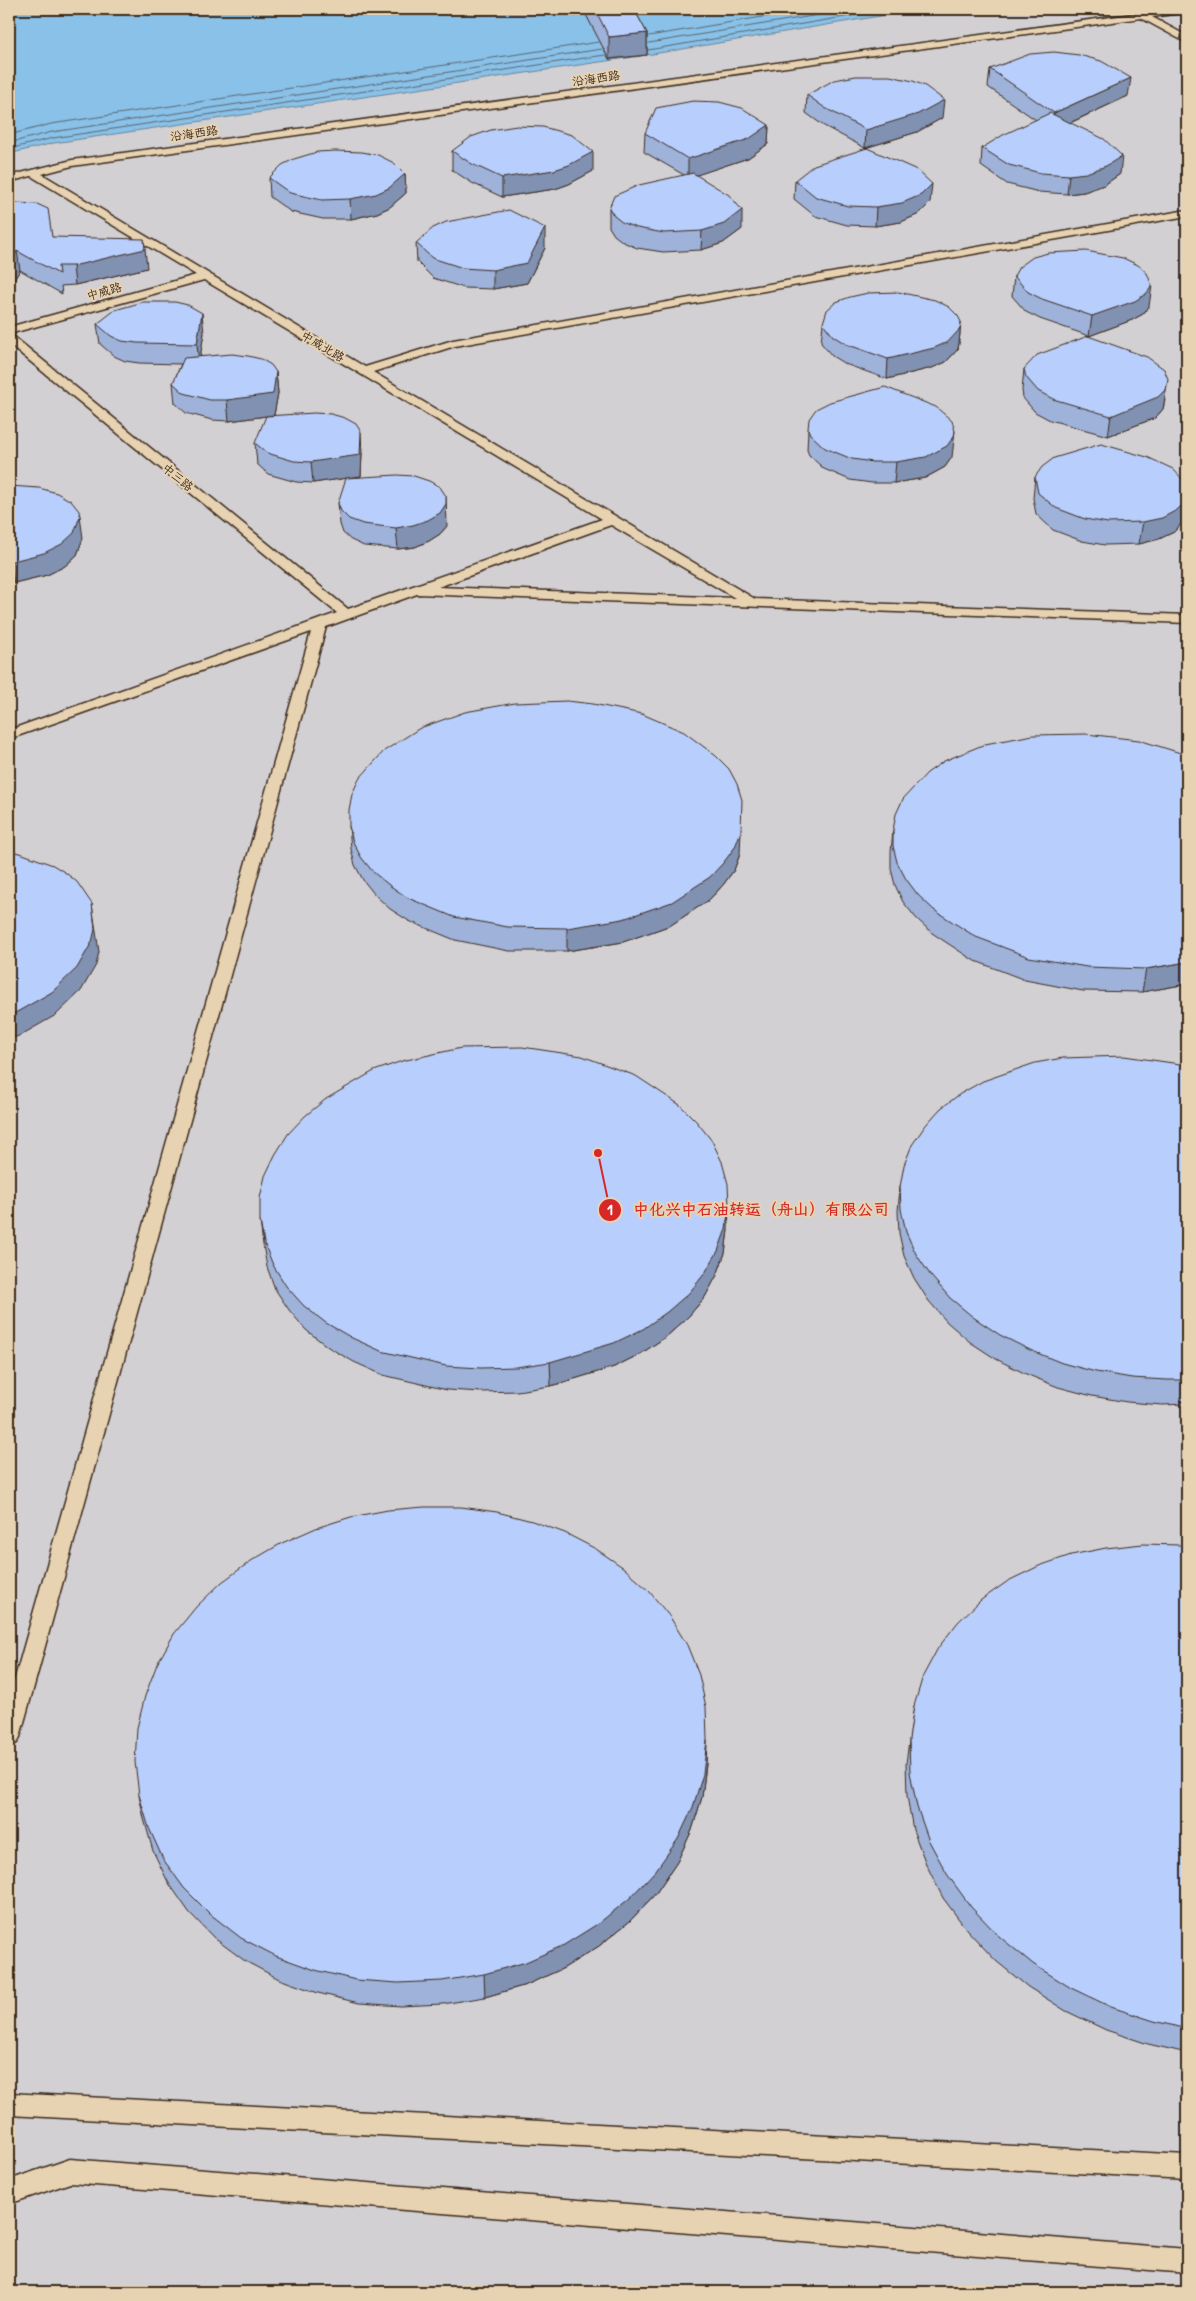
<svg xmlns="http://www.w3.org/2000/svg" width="1196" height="2301" font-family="'Patrick Hand','LXGW WenKai TC',sans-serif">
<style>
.built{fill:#d3d0d3}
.water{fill:#89c1e8;stroke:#6a8597}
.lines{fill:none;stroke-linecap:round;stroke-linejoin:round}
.shore{stroke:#5a666f;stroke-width:1}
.service-casing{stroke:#3b2a1e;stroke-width:3}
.service{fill:#e7d2b1;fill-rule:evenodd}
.wall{fill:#9eb2da;stroke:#3b2a1e}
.shaded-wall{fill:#8191b2;stroke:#3b2a1e}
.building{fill:#b8cffe;stroke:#3b2a1e}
.labels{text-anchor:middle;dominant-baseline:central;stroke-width:4;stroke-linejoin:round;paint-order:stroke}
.far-street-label{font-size:12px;fill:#3b2a1e;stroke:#e7d2b1}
.leader{fill:none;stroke:#d62828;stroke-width:2}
.callout-dot{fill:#d62828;stroke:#e7d2b1;stroke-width:2}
.mark-label{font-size:15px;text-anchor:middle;font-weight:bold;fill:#fff}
.callout-label{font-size:16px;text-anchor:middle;font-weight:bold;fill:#d62828;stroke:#e7d2b1;stroke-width:4;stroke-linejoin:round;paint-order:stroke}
</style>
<rect width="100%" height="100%" fill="#ded1c0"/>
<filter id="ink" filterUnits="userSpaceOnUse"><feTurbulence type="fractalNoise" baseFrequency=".02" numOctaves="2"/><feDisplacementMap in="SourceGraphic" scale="10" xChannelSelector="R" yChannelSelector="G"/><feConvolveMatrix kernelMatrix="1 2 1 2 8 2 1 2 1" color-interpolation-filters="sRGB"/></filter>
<g filter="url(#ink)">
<path class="built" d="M922,9h265v2283h-1178v-2138l45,-11 593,-88z"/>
<path class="water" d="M9,9h913l-275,46 -593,88 -45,11z"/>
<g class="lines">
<g class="shore">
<path d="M649,36l161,-27"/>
<path d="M649,43l206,-34"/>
<path d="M648,50l244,-41"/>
<path d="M9,135l42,-11 548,-82"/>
<path d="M9,143l43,-11 550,-83"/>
<path d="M9,149l44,-11 552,-83"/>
</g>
<defs>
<g id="service">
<path d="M1169,9h18v3l-35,5 35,19v7l-46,-25 -1069,148 -30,8 323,193 88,-27 734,-130v6l-732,130 -82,26 382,227 432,16v8l-770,-29 -91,33 -306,1110 -3,6 -8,3v-47l302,-1067 -302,107v-9l328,-117 -328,-269v-9l4,1 335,273 254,-90 -398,-239 -195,54v-7l187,-52 -165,-99 -22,6v-6l63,-16zM611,525l124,73 -297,-11z"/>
<path d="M9,2093l1178,62v24l-1178,-64z"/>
<path d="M70,2159l1117,90v24l-1117,-90 -61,21v-24z"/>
</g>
</defs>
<use href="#service" class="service-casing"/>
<use href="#service" class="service"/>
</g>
<g class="wall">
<path d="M583,9h51l13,24v22l-38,4z"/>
<path d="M990,69l138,27 -58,27 50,51 -16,11 -20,7 -17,2 -28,-2 -32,-8 -26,-18 1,-18 54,-28 -48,-33z"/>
<path d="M807,95l135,23 -25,14 -52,16 -41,-22 -18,-13z"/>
<path d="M769,125l-1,19 -20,14 -52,17 46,54 -19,14 -22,7 -38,2 -26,-4 -14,-6 -9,-7 -5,-8v-19l75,-33 -40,-23 1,-19z"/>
<path d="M452,151l141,20 -24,13 -14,5 -53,8 -30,-14 -20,-13z"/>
<path d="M405,174l1,19 -16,14 -13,6 -26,6h-28l-32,-7 -21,-15 -1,-19z"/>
<path d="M795,180l135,23 -11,11 -18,8 -26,4 -28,-1 -32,-9 -21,-17z"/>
<path d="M9,204l43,33 95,31 -72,17 -14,1 1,8 -42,-24 -11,18z"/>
<path d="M416,243l129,5 -18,35 -34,6 -29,-1 -31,-10 -16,-16z"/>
<path d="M1014,276l135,30 -6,8 -11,6 -43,16 -49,-17 -14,-7 -14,-16z"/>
<path d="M961,322l-2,21 -1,6 -12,13 -14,6 -45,11 -42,-15 -13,-8 -11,-13 2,-20z"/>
<path d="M97,324l107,9 -4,23 76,16 2,21 -4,22 -45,6 -17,-1 -26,-7 -11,-10 -2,-20 8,-19 -42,-1 -14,-2 -11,-5 -14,-12z"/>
<path d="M1024,369l141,31 -2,9 -8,9 -47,18 -58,-16 -15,-8 -12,-14 -1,-8z"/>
<path d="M808,429l144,28 -7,10 -20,11 -31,5h-22l-22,-3 -26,-11 -15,-14 -2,-5z"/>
<path d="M255,443l107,10 -1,23 -48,7 -17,-1 -28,-8 -11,-10z"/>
<path d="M1035,477l149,40 -1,5 -9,10 -15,7 -20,5 -34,1 -23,-4 -29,-11 -17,-16 -3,-16z"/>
<path d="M9,486l74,52 -6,17 -12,11 -18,9 -33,8h-5z"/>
<path d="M338,503l109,23 -7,8 -11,7 -14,6 -17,2 -34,-3 -13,-6 -8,-7 -3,-9z"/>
<path d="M1187,755v229l-45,8 -59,-1 -58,-11 -52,-20 -41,-27 -16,-15 -13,-16 -8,-17 -4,-16v-17l2,-22z"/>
<path d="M349,826l391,28 -6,16 -11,15 -14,15 -38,25 -48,17 -56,9h-58l-54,-11 -46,-19 -19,-12 -15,-14 -12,-15 -8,-15 -4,-16z"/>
<path d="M1187,1065v339l-25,1 -35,-3 -35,-6 -34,-9 -32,-13 -30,-15 -26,-17 -23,-20 -19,-22 -14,-22 -10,-22 -5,-23 -1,-22 2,-24z"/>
<path d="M260,1221l468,9 -3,23 -8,22 -12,22 -17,20 -21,19 -25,17 -28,14 -63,19 -34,5 -35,1 -35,-2 -64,-15 -29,-13 -26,-15 -22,-17 -17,-20 -14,-21 -8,-22 -4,-22z"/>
<path d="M1187,1546v507l-39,-9 -42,-14 -40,-19 -38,-24 -32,-26 -29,-31 -24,-32 -17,-34 -13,-34 -6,-34 -1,-33 8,-57z"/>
<path d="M707,1740l-1,24 -4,33 -10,33 -15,32 -21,31 -26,28 -31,25 -35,22 -38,17 -41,12 -42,7 -42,2 -42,-3 -41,-10 -39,-14 -34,-18 -31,-23 -25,-26 -21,-30 -15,-31 -9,-32 -5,-24z"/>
</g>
<g class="shaded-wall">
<path d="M647,33v22l-38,4v-22z"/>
<path d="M1131,78l-3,18 -76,35 2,-18z"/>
<path d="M944,100l-2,18 -25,14 -52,16 1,-18z"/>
<path d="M769,125l-1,19 -20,14 -60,20v-19z"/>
<path d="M593,152v19l-24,13 -14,5 -53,8v-19z"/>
<path d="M1122,156l-2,18 -16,11 -20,7 -17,2 2,-19z"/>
<path d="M405,174l1,19 -16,14 -13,6 -26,6 -1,-20z"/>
<path d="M932,184l-2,19 -11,11 -18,8 -26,4 1,-19z"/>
<path d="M742,210v19l-19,14 -22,7 1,-19z"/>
<path d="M545,228v20l-18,35 -34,6v-19z"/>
<path d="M144,239l3,29 -72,17 -2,-19z"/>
<path d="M17,251l3,19 -11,18v-25z"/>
<path d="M1152,286l-3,20 -6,8 -11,6 -43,16 3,-20z"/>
<path d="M202,313l2,20 -5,31 -2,-20z"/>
<path d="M961,322l-2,21 -1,6 -12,13 -14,6 -45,11 1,-20z"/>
<path d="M276,372l2,21 -4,22 -45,6 -2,-21z"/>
<path d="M1168,379l-5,30 -8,9 -47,18 3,-20z"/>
<path d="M955,431l-3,26 -7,10 -20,11 -31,5 2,-21z"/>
<path d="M361,432l1,21 -1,23 -48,7 -2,-21z"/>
<path d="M446,496l1,30 -7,8 -11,7 -14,6 -17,2 -2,-21z"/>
<path d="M1187,497l-3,20 -1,5 -9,10 -15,7 -20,5 4,-22z"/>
<path d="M80,516l3,22 -6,17 -12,11 -18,9 -33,8 -4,-21z"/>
<path d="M741,831l-1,23 -6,16 -11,15 -14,15 -38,25 -48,17 -56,9v-23z"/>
<path d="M92,904l7,48 -3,13 -15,26 -25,24 -35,20 -12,5v-25z"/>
<path d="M1187,962v22l-45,8 4,-23z"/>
<path d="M729,1206l-1,24 -3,23 -8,22 -12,22 -17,20 -21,19 -25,17 -28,14 -63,19 -1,-24z"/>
<path d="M707,1740l-1,24 -4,33 -10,33 -15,32 -21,31 -26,28 -31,25 -35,22 -38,17 -41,12 -1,-23z"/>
</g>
<g class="building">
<path d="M595,9h39l13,24 -38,4z"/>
<path d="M1054,52l25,3 22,6 30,17 -77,35 -64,-44 40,-15z"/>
<path d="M856,76h34l23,5 12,5 19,14 -26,14 -52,16 -41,-22 -18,-13 27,-15z"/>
<path d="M693,101l26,1 23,6 27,17 -20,14 -61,20 -43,-26 11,-25z"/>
<path d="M1050,113l54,26 18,17 -16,10 -20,7 -17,2 -28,-2 -32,-8 -27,-17 21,-13z"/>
<path d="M517,126l26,1 29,8 21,17 -24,13 -15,5 -52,8 -30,-14 -20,-13 19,-14 20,-7z"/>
<path d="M867,148l50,22 15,14 -11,11 -19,8 -26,4 -28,-1 -32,-9 -21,-17 19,-15z"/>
<path d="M335,151l27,1 16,3 16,8 11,11 -16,14 -13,6 -26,5 -28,1 -32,-7 -21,-15 13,-13 12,-6 23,-7z"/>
<path d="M693,173l36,22 13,15 -18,14 -22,7 -38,2 -27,-5 -14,-5 -9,-7 -5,-8 5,-12 25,-11z"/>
<path d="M16,203l21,1 11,5 4,28 92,2 1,10 -72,17h-15l1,8 -42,-23 -8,12v-59z"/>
<path d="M509,210l36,18 -18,35 -34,7 -30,-2 -31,-10 -16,-15 17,-15 13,-6z"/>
<path d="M1086,251l37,7 15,7 9,8 5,13 -6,8 -11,7 -43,15 -50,-17 -14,-7 -14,-16 5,-9 14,-10 15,-4z"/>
<path d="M898,292l37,8 14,7 9,9 3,6 -1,7 -12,13 -14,6 -46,11 -42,-15 -13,-8 -10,-13 4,-13 9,-8 14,-5 18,-4z"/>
<path d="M143,302h32l13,3 14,8 -5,31 -60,-1 -15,-2 -11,-5 -14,-12 18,-14z"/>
<path d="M1088,336l59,21 17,12 4,10 -2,10 -8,8 -47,19 -58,-17 -15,-8 -12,-14 -2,-8 13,-14z"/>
<path d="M232,354l16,2 13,3 10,6 5,7 -3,22 -46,6h-17l-26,-7 -11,-10 11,-25z"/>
<path d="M885,387l51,20 16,14 3,10 -1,5 -7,10 -21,11 -30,5h-23l-21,-3 -27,-11 -15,-14 -2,-5 1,-10 7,-10 14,-7z"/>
<path d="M314,413l17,1 14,4 11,6 5,8 -1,23 -49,7 -17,-1 -27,-8 -12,-10 11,-27z"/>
<path d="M1101,444l46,13 26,12 14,15v13l-1,4 -9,9 -15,8 -19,4 -35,1 -23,-4 -29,-11 -18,-15 -3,-16 7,-10 12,-9z"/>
<path d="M397,475l17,1 15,5 11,6 6,9v8l-6,9 -12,7 -15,5 -17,3 -33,-4 -14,-5 -8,-8 -3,-8 8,-25z"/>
<path d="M9,486l30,2 18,5 14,8 8,10 1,5 -6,17 -12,11 -18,9 -35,9z"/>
<path d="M567,701l26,3 49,10 42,18 32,24 13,13 8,15 5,16 -1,31 -6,16 -11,15 -14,15 -38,25 -49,17 -56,9 -59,-1 -54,-10 -46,-19 -19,-13 -16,-13 -12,-15 -8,-15 -4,-16v-16l3,-16 7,-15 25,-28 36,-23 45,-16 50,-9z"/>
<path d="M1086,734l53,6 48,15v207l-41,7 -59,-2 -58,-10 -53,-20 -42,-27 -16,-15 -12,-16 -9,-17 -4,-16v-16l3,-16 7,-15 24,-26 17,-12 41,-17 48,-9z"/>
<path d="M9,851l11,2 33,12 13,8 11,9 15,22 3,25 -3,13 -15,26 -25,24 -35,20 -8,3z"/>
<path d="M522,1047l60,9 54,20 44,29 17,17 15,19 10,21 6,22 1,22 -3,23 -8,22 -13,22 -16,20 -22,19 -24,17 -29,14 -64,19 -34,5 -35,1 -35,-2 -65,-15 -29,-13 -26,-15 -22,-17 -18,-20 -13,-21 -9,-22 -4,-22v-23l5,-22 10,-21 13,-21 17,-18 21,-17 48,-28 28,-10 59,-13z"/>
<path d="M1124,1056l63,9v315h-20l-35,-2 -36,-6 -34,-9 -32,-13 -30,-15 -27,-18 -23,-19 -19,-22 -15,-22 -10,-22 -5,-23 -1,-22 4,-22 8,-20 13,-19 15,-17 20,-15 23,-13 52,-18 28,-5z"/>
<path d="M424,1507h37l36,5 35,9 33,12 31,16 28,19 25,23 21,26 17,28 12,30 7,32 1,33 -4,34 -10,33 -15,32 -22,31 -26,28 -31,25 -35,22 -38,17 -42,12 -42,7 -44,2 -42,-3 -41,-10 -39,-14 -35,-18 -31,-24 -26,-26 -21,-29 -14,-31 -10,-33 -4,-33 2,-34 8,-32 12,-32 17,-30 22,-27 26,-25 29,-21 31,-18 34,-15 35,-11 37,-7z"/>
<path d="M1143,1544l37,1 7,1v483l-33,-8 -43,-14 -40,-19 -38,-24 -33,-27 -29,-30 -24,-33 -18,-33 -12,-34 -7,-35 -1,-33 5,-33 9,-30 15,-28 20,-26 23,-22 27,-19 31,-15 32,-11 35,-7z"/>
</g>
</g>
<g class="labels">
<g class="far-street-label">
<text transform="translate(596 78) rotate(-8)">沿海西路</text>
<text transform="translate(194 133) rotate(-8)">沿海西路</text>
<text transform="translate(104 291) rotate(-16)">中威路</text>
<text transform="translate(323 346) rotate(31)">中威北路</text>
<text transform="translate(178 477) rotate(39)">中三路</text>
</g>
</g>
<path class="leader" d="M598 1153L610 1210"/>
<g class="callout-dot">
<circle cx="598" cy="1153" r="5"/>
<circle cx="610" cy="1210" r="12"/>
</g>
<g class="mark-label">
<text x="610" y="1215">1</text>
</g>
<g class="callout-label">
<text x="761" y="1215">中化兴中石油转运（舟山）有限公司</text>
</g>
<rect width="1196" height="2301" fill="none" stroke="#e7d2b1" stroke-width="30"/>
<rect x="15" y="15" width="1166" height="2271" fill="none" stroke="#3b2a1e" stroke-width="2" filter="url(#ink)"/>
</svg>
